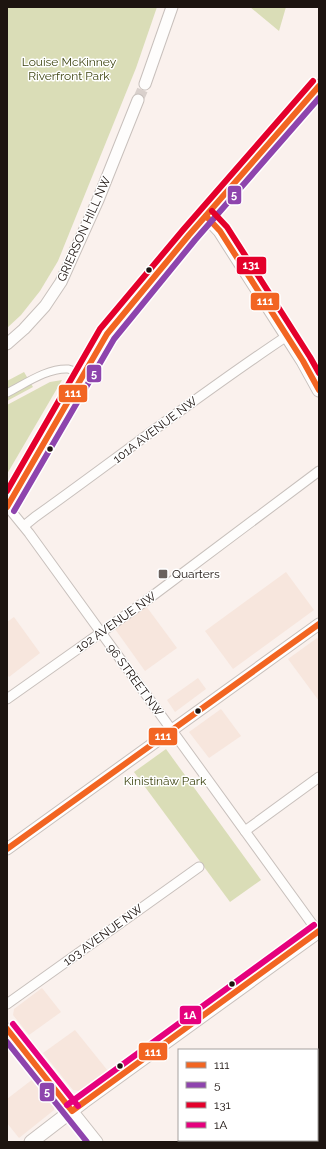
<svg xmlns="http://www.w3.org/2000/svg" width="326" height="1149" font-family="Raleway,sans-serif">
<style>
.commercial{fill:#f7e6dd}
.green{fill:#daddb7}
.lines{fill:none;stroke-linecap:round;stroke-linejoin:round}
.tertiary-tunnel{stroke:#d9d0cc;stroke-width:11;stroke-dasharray:11 5.5;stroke-linecap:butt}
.pedestrian-casing{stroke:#c8c0bc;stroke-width:9}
.minor-casing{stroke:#c8c0bc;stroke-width:11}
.tertiary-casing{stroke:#c8c0bc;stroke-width:13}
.secondary-casing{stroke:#c8c0bc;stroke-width:15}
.pedestrian{stroke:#fefdfc;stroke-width:7}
.minor{stroke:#fefdfc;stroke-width:9}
.tertiary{stroke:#fefdfc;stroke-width:11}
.secondary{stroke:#fefdfc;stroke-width:13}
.bus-1-casing{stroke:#fff;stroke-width:9}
.bus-2-casing{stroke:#fff;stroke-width:9}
.bus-3-casing{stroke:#fff;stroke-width:9}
.bus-4-casing{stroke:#fff;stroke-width:9}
.bus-1{stroke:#f26522;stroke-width:6}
.bus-2{stroke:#8e44ad;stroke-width:6}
.bus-3{stroke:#e4002b;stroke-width:6}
.bus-4{stroke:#e5007d;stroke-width:6}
.bus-dot{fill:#1d1410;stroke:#fff;stroke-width:1.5}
.poi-dot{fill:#6a615d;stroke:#fff;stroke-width:1.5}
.labels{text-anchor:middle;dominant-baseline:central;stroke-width:3;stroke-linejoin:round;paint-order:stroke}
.park-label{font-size:12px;fill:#404714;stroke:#fff}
.street-label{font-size:12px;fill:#1d1410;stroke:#fff}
.poi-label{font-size:12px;fill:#1d1410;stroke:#fff;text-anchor:start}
.line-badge{stroke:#fff;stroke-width:1.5}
.badge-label{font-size:11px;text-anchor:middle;font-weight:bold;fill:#fff}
</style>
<rect width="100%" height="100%" fill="#faf1ed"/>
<g class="commercial">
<path d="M286,572l28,38 -81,59 -28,-38z"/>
<path d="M146,606l31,42 -32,23 -30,-42z"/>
<path d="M14,617l26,36 -31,24 -2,-3v-52z"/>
<path d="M317,638l2,2v61l-31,-42z"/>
<path d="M198,678l8,11 -31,23 -8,-12z"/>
<path d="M221,709l20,27 -32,22 -20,-26z"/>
<path d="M42,988l19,24 -32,23 -16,-20 1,-6z"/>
<path d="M75,1030l33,41 -28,20 -7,-1 -30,-37z"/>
<path d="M33,1079l21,27v4l-35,28 -12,-15v-24z"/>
</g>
<g class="green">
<path d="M7,7h150l-21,61 -78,193 -18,30 -19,24 -14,13z"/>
<path d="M250,7h36l-7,24z"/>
<path d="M24,372l9,15 -26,14v-20z"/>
<path d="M62,380l-55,94v-69l43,-23z"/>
<path d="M166,749l95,131 -31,22 -96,-130z"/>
</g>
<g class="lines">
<path class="tertiary-tunnel" d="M138,100l7,-16"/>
<defs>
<path id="pedestrian" d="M7,393c18,-9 40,-25 61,-24 5,1 10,4 15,5"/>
<g id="minor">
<path d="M7,506l22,27 289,399"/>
<path d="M24,526l11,-9c84,-60 166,-124 252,-181"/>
<path d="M7,699l140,-99 172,-129"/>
<path d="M245,831l74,-54"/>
<path d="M7,1004l192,-137"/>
<path d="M317,1089l2,-1"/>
<path d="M243,1142l3,-2"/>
</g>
<g id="tertiary">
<path d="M145,84l27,-77"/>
<path d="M7,344l17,-15 21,-23 16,-24 37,-82 40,-100"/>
<path d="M7,849l312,-225"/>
<path d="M7,1029l90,113"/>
</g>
<g id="secondary">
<path d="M206,216l14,15 83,130 16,29"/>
<path d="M7,507l76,-133 24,-40 82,-99 130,-149"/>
<path d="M31,1142l52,-40 236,-171"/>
</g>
</defs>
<use href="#pedestrian" class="pedestrian-casing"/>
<use href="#minor" class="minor-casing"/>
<use href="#tertiary" class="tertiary-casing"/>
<use href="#secondary" class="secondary-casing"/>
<use href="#pedestrian" class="pedestrian"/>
<use href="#minor" class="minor"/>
<use href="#tertiary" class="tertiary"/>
<use href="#secondary" class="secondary"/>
<defs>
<g id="bus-1">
<path d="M206,216l14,15 83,130 16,29"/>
<path d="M7,507l100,-173 82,-99 130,-149"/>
<path d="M7,849l312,-225"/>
<path d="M7,1029l65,82 247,-180"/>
</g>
<g id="bus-2">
<path d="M14,511l100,-172 81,-99 124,-142"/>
<path d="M7,1042l80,100"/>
</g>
<g id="bus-3">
<path d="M212,211l15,16 83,130 9,16"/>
<path d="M7,491l93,-162 83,-99 130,-149"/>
</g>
<g id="bus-4">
<path d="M13,1024l65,82"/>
<path d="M67,1105l247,-180"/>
</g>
</defs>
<use href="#bus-1" class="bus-1-casing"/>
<use href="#bus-2" class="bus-2-casing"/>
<use href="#bus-3" class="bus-3-casing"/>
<use href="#bus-4" class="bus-4-casing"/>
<use href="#bus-1" class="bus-1"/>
<use href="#bus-2" class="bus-2"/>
<use href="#bus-3" class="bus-3"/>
<use href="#bus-4" class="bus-4"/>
</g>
<g class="bus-dot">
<circle cx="149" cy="270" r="3.5"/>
<circle cx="50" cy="449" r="3.5"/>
<circle cx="198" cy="711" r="3.5"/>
<circle cx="232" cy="984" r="3.5"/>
<circle cx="120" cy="1066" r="3.5"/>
</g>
<rect class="poi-dot" x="158" y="569" width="10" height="10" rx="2"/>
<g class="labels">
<g class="park-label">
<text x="69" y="62">Louise McKinney<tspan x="69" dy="14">Riverfront Park</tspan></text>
<text x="165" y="781">Kinistinâw Park</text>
</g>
<g class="street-label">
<text transform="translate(84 229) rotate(-66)">GRIERSON HILL NW</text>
<text transform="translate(155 430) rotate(-37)">101A AVENUE NW</text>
<text transform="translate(116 622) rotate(-35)">102 AVENUE NW</text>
<text transform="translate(135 680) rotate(54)">96 STREET NW</text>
<text transform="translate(103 935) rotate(-36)">103 AVENUE NW</text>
</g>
<g class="poi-label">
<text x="172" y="574">Quarters</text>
</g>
</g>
<g class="line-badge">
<rect x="227" y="185" width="15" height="20" rx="4" fill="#8e44ad"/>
<rect x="236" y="256" width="31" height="19" rx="4" fill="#e4002b"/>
<rect x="250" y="292" width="30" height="19" rx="4" fill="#f26522"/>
<rect x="86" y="364" width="16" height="19" rx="4" fill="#8e44ad"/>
<rect x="58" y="384" width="30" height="19" rx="4" fill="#f26522"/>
<rect x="148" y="727" width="30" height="19" rx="4" fill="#f26522"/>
<rect x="179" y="1005" width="23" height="20" rx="4" fill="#e5007d"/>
<rect x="138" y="1042" width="30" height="19" rx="4" fill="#f26522"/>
<rect x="39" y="1082" width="16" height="20" rx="4" fill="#8e44ad"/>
</g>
<g class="badge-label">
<text x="234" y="199">5</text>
<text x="251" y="269">131</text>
<text x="265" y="305">111</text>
<text x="94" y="378">5</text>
<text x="73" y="397">111</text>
<text x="163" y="740">111</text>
<text x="190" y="1019">1A</text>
<text x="153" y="1056">111</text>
<text x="47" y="1096">5</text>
</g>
<rect width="326" height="1149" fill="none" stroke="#1d1410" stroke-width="16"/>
<rect x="178" y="1049" width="140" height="92" fill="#ffffff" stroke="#a5a19f"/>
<rect x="186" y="1062" width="20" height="6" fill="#f26522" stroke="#a5a19f"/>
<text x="214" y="1069" font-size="12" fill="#1d1410">111</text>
<rect x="186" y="1082" width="20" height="6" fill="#8e44ad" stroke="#a5a19f"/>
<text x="214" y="1089" font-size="12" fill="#1d1410">5</text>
<rect x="186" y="1102" width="20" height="6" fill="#e4002b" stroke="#a5a19f"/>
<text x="214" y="1109" font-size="12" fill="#1d1410">131</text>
<rect x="186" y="1122" width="20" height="6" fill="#e5007d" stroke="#a5a19f"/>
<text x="214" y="1129" font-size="12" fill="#1d1410">1A</text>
</svg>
